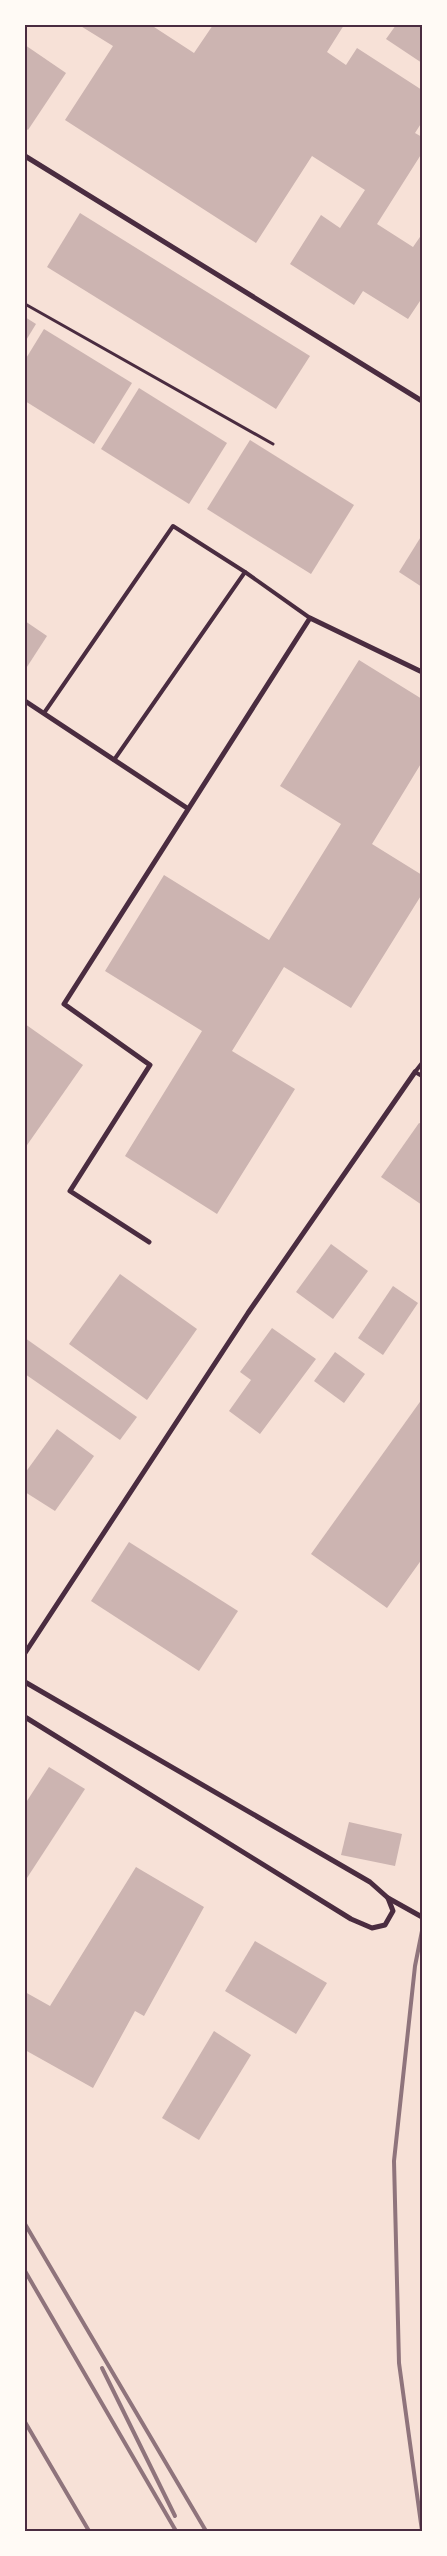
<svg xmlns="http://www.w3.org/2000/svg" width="447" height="2556" font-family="'Asap Condensed',sans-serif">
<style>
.building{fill:#ccb4b1}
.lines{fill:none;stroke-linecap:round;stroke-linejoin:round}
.path{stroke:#4a2c40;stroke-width:3}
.service{stroke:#4a2c40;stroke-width:4}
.minor{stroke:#4a2c40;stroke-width:5}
.rail{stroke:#8f747c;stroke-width:4}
.neatline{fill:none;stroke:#4a2c40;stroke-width:2}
</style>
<rect width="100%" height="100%" fill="#f7e1d7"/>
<g class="building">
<path d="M79,25h72l43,28 19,-28h131l-17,27 19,13 11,-17 65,42v32l-7,11 7,4v16l-45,71 36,23 9,-13v64l-14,21 -45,-28 -9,14 -64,-41 31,-49 19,13 25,-38 -53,-34 -56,87 -191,-123 48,-74z"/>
<path d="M396,25h26v38l-36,-24z"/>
<path d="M25,45l41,28 -38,57 -3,-2z"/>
<path d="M80,213l230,143 -34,53 -229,-142z"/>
<path d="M25,317l11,7 -11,18z"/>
<path d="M44,329l88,54 -38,61 -69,-43v-41z"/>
<path d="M139,388l88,55 -38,61 -88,-55z"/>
<path d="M250,440l104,65 -43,69 -104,-65z"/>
<path d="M422,535v52l-23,-15z"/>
<path d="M25,621l22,15 -22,34z"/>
<path d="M359,660l63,39v63l-50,82 50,31v19l-71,114 -67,-41 -52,84 63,38 -78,125 -92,-58 77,-125 -97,-60 59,-96 105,65 72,-116 -61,-38z"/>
<path d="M25,1024l58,41 -58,83z"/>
<path d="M419,1123l3,1v81l-41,-28z"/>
<path d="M331,1244l37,27 -35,48 -37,-27z"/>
<path d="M120,1274l77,55 -50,71 -78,-56z"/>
<path d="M393,1286l25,17 -35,52 -25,-17z"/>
<path d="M272,1328l44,31 -56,75 -31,-23 22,-31 -11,-8z"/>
<path d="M25,1338l112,79 -17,23 -95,-66z"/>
<path d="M335,1352l30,22 -21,29 -30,-22z"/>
<path d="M422,1399v160l-35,49 -76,-54z"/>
<path d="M57,1429l37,27 -39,55 -30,-19v-19z"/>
<path d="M129,1542l109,69 -39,60 -108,-70z"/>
<path d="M49,1767l36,22 -60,92v-77z"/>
<path d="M349,1822l53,12 -7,32 -54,-11z"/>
<path d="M136,1867l68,40 -60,109 -9,-5 -42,77 -68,-38v-58l25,14z"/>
<path d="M255,1941l72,42 -31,51 -71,-43z"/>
<path d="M214,2031l37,24 -52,85 -37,-22z"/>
</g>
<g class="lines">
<path class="path" d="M25,304l248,140"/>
<g class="service">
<path d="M245,572l65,46"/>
<path d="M44,713l129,-187 72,46 -131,188"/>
<path d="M422,1063l-7,9 7,4"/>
</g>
<g class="minor">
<path d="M25,156l397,245"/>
<path d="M25,701l162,107"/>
<path d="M149,1242l-79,-51 80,-126 -86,-61 246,-386 112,54"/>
<path d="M25,1653l223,-340 167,-241"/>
<path d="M25,1682l345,200 18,16 5,13 -8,14 -13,3 -21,-9 -326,-202"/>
<path d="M388,1898l34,19"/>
</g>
<g class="rail">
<path d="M25,2224l181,307"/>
<path d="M25,2271l151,260"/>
<path d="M102,2368l73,148"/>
<path d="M25,2422l64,109"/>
<path d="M422,2531l-23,-168 -5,-202 21,-195 7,-35"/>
</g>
</g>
<rect width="447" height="2556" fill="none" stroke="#fffaf5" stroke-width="52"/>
<rect x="26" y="26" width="395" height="2504" class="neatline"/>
</svg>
